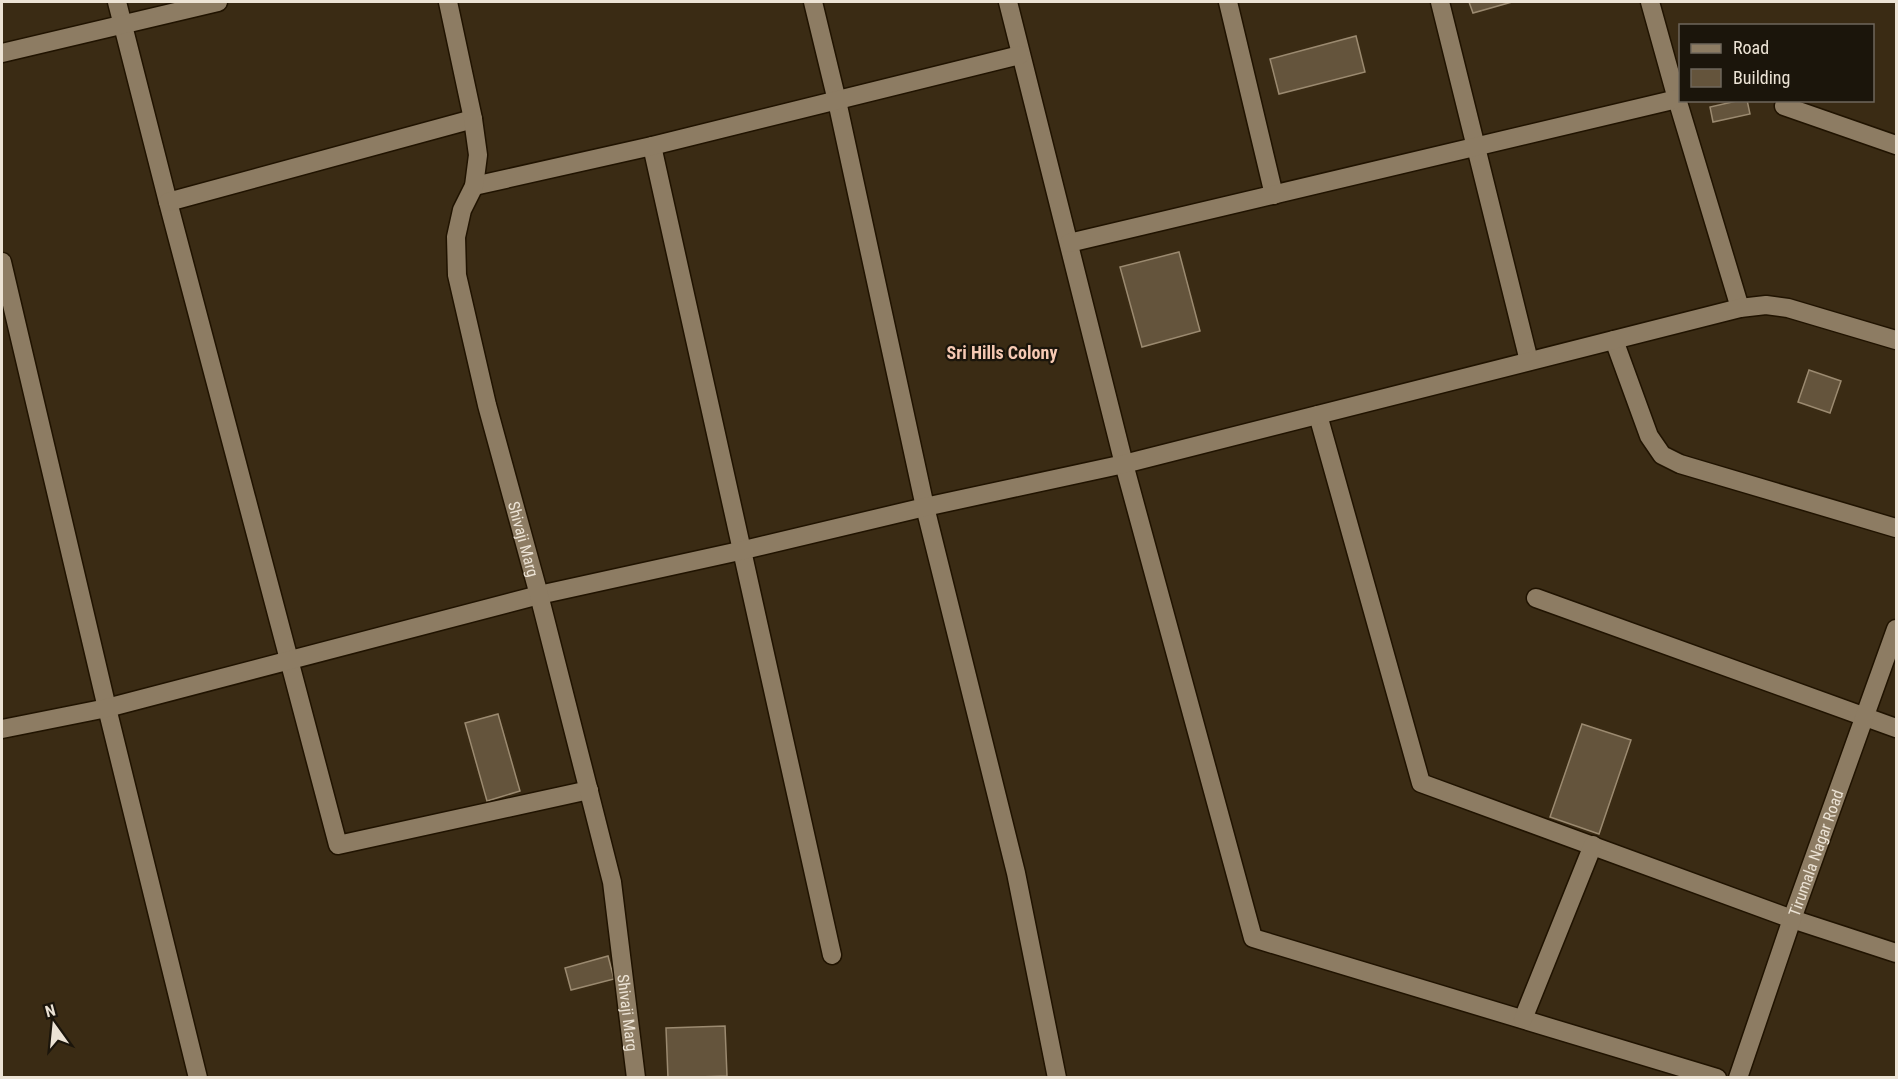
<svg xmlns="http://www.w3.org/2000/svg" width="1898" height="1079" font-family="'Roboto Condensed',sans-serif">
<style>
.building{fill:#64543c;stroke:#9b8a70;stroke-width:1.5}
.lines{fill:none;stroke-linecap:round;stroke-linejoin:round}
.street-casing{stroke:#201300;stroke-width:21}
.secondary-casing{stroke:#201300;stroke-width:21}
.street{stroke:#8d7c63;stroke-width:18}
.secondary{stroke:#8d7c63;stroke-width:18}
.labels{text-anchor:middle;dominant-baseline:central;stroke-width:4.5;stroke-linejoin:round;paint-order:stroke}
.street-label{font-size:16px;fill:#ece3d5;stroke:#1b150b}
.neighbourhood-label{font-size:18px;font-weight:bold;fill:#f6c9b3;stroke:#1b150b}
</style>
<rect width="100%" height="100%" fill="#3a2b14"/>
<g class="building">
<path d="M1469,2h43l-39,11z"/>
<path d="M1356,36l9,36 -86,22 -9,-35z"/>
<path d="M1741,100h6l3,14 -37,8 -3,-15z"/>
<path d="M1179,252l21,79 -58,16 -22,-80z"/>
<path d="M1809,370l32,11 -11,32 -32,-11z"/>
<path d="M498,714l22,77 -33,10 -22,-78z"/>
<path d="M1582,724l49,16 -32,94 -49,-17z"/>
<path d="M608,956l6,23 -43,11 -6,-22z"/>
<path d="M725,1026l2,50 -59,2 -2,-50z"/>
</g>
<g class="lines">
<defs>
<g id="street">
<path d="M117,2l51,200 170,643 251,-55"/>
<path d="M813,2l24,99 88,406 91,366 41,205"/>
<path d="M1008,2l116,462 129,474 464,140"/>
<path d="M1228,2l46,193"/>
<path d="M1440,2l89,359"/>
<path d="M1650,2l27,97 63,209"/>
<path d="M2,53l216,-51"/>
<path d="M1784,106l112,39"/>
<path d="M652,146l180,809"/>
<path d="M474,186l178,-40 368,-91"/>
<path d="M168,202l305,-83"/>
<path d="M1069,243l608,-144"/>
<path d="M2,262l105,446 91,370"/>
<path d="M1614,340l35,96 13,19 18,9 216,64"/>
<path d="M1318,415l103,368 371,136 104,34"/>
<path d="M1536,598l360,130"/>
<path d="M2,729l105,-21 432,-113 205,-45 181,-43 199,-43 616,-156 26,-3 22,3 108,32"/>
<path d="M1523,1019l70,-174"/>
</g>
<g id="secondary">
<path id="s1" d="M448,2l25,117 5,36 -4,31 -12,24 -6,27 1,38 30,130 52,190 73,287 24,196"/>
<path id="s2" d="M1738,1078l54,-159 104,-290"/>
</g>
</defs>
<use href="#street" class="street-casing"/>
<use href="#secondary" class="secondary-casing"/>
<use href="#street" class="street"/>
<use href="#secondary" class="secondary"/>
</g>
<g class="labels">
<g class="street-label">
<text stroke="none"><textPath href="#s1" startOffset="552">Shivaji Marg</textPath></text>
<text stroke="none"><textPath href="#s2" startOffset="238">Tirumala Nagar Road</textPath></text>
<text stroke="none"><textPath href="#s1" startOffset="1038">Shivaji Marg</textPath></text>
</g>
<g class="neighbourhood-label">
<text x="1002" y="352">Sri Hills Colony</text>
</g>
</g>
<rect width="1898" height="1079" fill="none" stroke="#ece3d5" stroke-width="6"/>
<rect x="1679" y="24" width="195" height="78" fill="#1b150b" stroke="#6f675c" stroke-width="1.5"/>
<rect x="1691" y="44" width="30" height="9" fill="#8d7c63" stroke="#6f675c" stroke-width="1.5"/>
<text x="1733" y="54" font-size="18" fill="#ece3d5">Road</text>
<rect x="1691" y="69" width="30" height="18" fill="#64543c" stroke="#6f675c" stroke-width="1.5"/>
<text x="1733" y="84" font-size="18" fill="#ece3d5">Building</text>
<g transform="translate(54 1025) rotate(345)" stroke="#1b150b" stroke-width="4.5" paint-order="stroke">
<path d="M0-4.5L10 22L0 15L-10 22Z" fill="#ece3d5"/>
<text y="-9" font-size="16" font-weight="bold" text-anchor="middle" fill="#ece3d5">N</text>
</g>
</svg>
